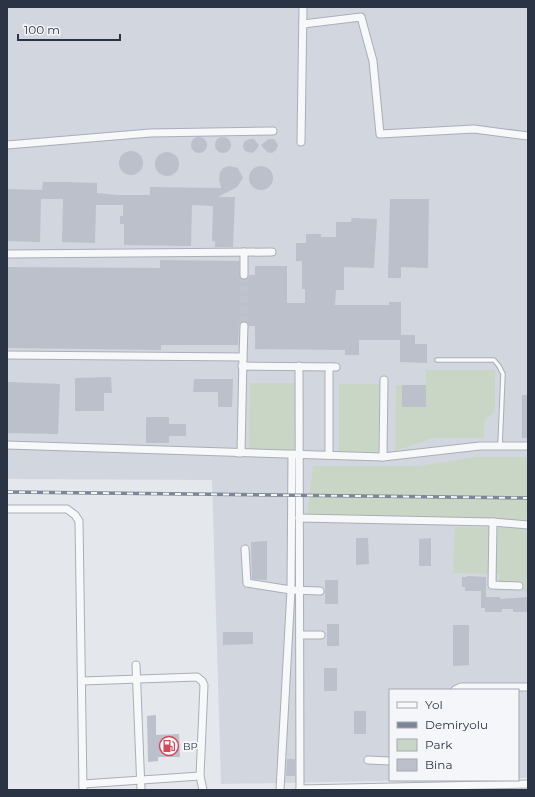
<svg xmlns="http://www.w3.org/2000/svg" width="535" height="797" font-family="Montserrat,sans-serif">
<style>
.built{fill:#d2d6de}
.green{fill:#c9d6c5}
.building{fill:#bbc0ca}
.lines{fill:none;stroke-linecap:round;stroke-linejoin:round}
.street-tunnel{stroke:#bfc3cb;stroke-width:7;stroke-dasharray:7 3.5;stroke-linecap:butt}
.lane-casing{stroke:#a9aeb7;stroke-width:5.5}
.street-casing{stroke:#a9aeb7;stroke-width:9}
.lane{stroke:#f7f8fa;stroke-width:3.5}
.street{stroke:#f7f8fa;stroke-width:7}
.rail-casing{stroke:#7d8696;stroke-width:3.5}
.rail{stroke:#f4f6f9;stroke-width:2;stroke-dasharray:6;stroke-linecap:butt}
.labels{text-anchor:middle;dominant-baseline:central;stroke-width:4;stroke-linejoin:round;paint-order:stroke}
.poi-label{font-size:10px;fill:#2b3445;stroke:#f4f6f9;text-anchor:start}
</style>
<rect width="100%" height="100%" fill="#e4e7ec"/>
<path class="built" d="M7,7h521v771h-10v-88h-128v90h48l-217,4 -9,-304 -205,-1z"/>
<g class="green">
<path d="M426,370h69v42l-11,9v17h-51l-38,13 1,-66h6v22h23z"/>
<path d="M250,383h48l-1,69h-48z"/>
<path d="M339,384h40l-1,69 -39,-1z"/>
<path d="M475,457h53v64l-221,-6 6,-49h108z"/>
<path d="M455,527l73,1v65l-6,-3 -5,-6h-18v-10l-46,-1z"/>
</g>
<g class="building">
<circle cx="223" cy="145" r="8"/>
<circle cx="199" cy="145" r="8"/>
<path d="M249,139h5l5,6 -3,5 -4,3 -7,-2 -2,-4 1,-5z"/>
<path d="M269,139h5l4,6 -2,5 -4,3 -5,-1 -6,-7z"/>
<circle cx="131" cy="163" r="12"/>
<circle cx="167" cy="164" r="12"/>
<path d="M229,166l9,2 5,10 -6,9 -19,10h17l-2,50h-18v-6h-3l1,-35 -21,-1 -1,41 -67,-1v-21h-4v-8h3v-11h-27l-1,38 -33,-1 1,-43h-22l-1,43 -33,-1v-52l35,1 1,-8h20l34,1v10l20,2h33v-8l71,1 -2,-9 1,-7 3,-4z"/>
<circle cx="261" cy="178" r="12"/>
<path d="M390,199h39l-1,69 -27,-1v11h-13z"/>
<path d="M352,218l25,1 -3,49 -30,-1v23h-8l-1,15h54v-3h12v33h14v9h12v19l-27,-1v-22h-41v15h-14v-5l-90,-1v-23h-6l-2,-4 -3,-1 -3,1 -2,3 -1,20h-77v5l-154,-2v-81l153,1v-8l79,1 1,16 4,3 4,-2 1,-3h6v-9h32v37h18v-14h-3v-28h-6v-18h10v-9h15v3h15v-15h15z"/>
<path d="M111,377l1,16h-8v18h-29v-33z"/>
<path d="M194,379h39l-1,28h-14v-15h-25z"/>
<path d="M7,382l53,2 -2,50 -51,-1z"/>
<rect x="402" y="385" width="24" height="22"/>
<rect x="522" y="395" width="6" height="43"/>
<path d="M146,417h23v7h17v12h-17v7h-23z"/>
<path d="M356,538h12l1,26 -13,1z"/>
<path d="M431,538v28h-12v-27z"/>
<path d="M267,541v39l-15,-1 -1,-37z"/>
<path d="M467,576l19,1v20h14v2l28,-2v15h-15v-3h-11v3h-17v-4h-4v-17h-16v-4h-3v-10h5z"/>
<rect x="325" y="580" width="13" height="24"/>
<rect x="327" y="624" width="12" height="22"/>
<path d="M453,625h16v40l-16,1z"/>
<path d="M223,632h30v12l-30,1z"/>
<rect x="324" y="668" width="13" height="23"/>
<rect x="354" y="711" width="12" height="23"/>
<path d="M156,715v20l23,-1 1,23h-22v4l-10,1 -1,-46z"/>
<path d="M287,759h8v17h-9z"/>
</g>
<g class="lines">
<path class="street-tunnel" d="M244,275v51"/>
<defs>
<path id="lane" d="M437,360h57l5,6 4,8 -3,72"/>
<g id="street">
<path d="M303,24l58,-7 12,44 7,73 94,-5 54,7"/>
<path d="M301,142l2,-135"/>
<path d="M7,145l143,-12 123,-2"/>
<path d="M244,252v23"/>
<path d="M7,254l265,-2"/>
<path d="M7,355l236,2 -2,96h-3"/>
<path d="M243,357l1,-31"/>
<path d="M242,366l94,1"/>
<path d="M299,366l1,424"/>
<path d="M7,445l376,12 97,-11h48"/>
<path d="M329,455v-88"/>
<path d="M383,457l1,-77"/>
<path d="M7,509h60l8,6 4,6 4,269"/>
<path d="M299,518l194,4 35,3"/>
<path d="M493,522l-1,63 27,1"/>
<path d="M245,549l2,34 44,7 29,1"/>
<path d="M300,635h21"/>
<path d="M136,665l5,125"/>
<path d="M82,681l115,-4 5,4 2,4 -4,91 3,14"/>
<path d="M455,690l6,-3h67"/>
<path d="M368,760l22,1"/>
<path d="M83,784l117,-8"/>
<path d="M300,789l228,-5"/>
<path d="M280,790l11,-200 1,-136"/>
</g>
</defs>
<use href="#lane" class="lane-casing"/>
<use href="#street" class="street-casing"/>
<use href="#lane" class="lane"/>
<use href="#street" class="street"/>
<defs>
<path id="rail" d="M7,492l521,6"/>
</defs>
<use href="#rail" class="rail-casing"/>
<use href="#rail" class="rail"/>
</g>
<defs>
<symbol id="fuel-ring" viewBox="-11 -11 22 22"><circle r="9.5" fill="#f4f6f9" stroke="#d1495b" stroke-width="1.5"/><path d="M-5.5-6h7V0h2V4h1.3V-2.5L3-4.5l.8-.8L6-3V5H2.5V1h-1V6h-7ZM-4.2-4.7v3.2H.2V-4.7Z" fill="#d1495b"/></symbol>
</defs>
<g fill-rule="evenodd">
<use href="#fuel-ring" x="158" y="735" width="22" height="22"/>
</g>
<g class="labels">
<g class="poi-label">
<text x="183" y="746">BP</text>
</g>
</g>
<rect width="535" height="797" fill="none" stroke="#2b3445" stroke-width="16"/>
<rect x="389" y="689" width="130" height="92" fill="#f4f6f9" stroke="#a4a8b1"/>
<rect x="397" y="702" width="20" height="6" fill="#f7f8fa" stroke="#a4a8b1"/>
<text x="425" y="709" font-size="12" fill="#2b3445">Yol</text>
<rect x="397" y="722" width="20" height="6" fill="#7d8696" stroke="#a4a8b1"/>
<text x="425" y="729" font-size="12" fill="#2b3445">Demiryolu</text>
<rect x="397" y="739" width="20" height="12" fill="#c9d6c5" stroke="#a4a8b1"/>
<text x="425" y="749" font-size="12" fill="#2b3445">Park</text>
<rect x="397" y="759" width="20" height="12" fill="#bbc0ca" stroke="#a4a8b1"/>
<text x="425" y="769" font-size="12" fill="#2b3445">Bina</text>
<path d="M18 34v6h102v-6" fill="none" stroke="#2b3445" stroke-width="2"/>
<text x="24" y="34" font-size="12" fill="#2b3445" stroke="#f4f6f9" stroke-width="3" paint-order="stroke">100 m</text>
</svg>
